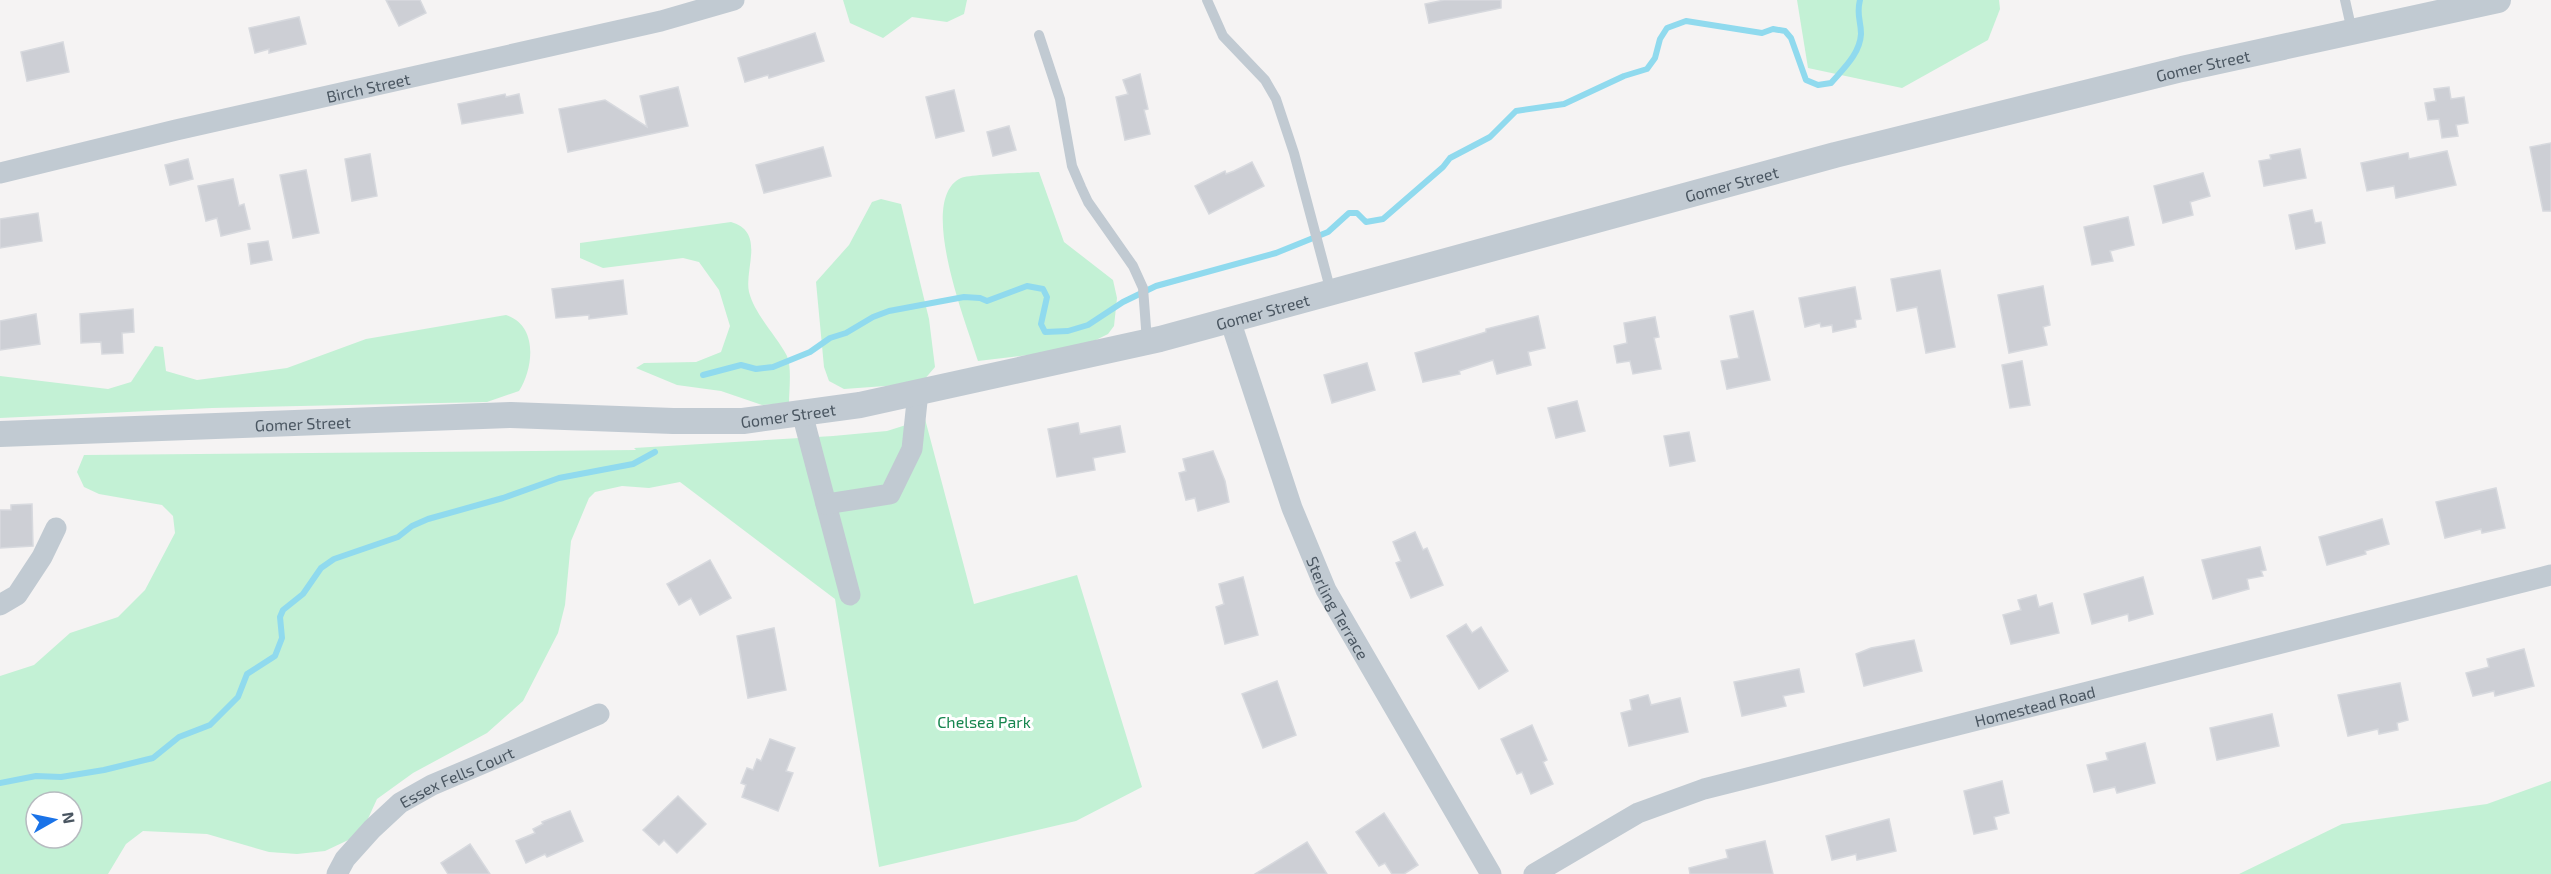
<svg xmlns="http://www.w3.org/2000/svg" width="2551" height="874" font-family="'Exo 2',sans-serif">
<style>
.green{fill:#c3f1d5;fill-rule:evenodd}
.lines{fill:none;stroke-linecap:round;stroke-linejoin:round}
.stream{stroke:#90daee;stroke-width:6}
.building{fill:#cdcfd5;stroke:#d7d9de;stroke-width:1.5}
.service{stroke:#c1cad2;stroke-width:10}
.minor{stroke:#c1cad2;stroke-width:21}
.tertiary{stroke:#c1cad2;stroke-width:26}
.labels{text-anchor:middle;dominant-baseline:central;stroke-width:6;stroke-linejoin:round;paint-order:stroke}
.street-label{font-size:16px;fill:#4a5661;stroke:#fff}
.park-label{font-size:16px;fill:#17864f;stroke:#fff}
</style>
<rect width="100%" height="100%" fill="#f5f3f3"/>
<g class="green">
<path d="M843,0h124l-3,14 -17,8 -35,-5 -29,21 -33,-15z"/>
<path d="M1797,0h202l1,9 -12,31 -86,48 -94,-20z"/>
<path d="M1039,172l25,70 49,38 4,18 -3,28 -6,8 -30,15 -100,12c-11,-36 -62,-162 -17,-183 9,-4 64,-5 78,-6z"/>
<path d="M881,199l20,5 28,115 6,48 -12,14 -10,3 -69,5 -15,-8 -5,-14 -8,-85 33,-37 23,-43z"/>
<path d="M731,222c35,10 13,47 18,70 6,23 27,43 38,64 5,12 2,34 2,47l-27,2 -41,-14 -44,-6 -41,-17 8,-5 52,-1 25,-10 9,-26 -11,-36 -20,-28 -16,-4 -80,10 -23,-10v-15z"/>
<path d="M506,315c32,10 28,52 13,76l-32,11 -275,6 -212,10v-42l108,13 23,-7 24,-36 8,1 3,24 31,9 90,-12 79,-29z"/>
<path d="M925,419l49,185 103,-29 65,212 -66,34 -197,46 -44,-268 -155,-117 -31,6 -27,-2 -27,6 -6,6 -18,43 -6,64 -7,28 -35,68 -36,32 -74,40 -36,26 -16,35 -36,17 -28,3 -28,-2 -62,-18 -64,-3 -17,13 -18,30h-108v-198l34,-11 36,-32 48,-16 27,-27 30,-57 -2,-17 -11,-11 -63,-11 -15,-7 -7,-15 7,-17 552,-5 -2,-2 199,-12 54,-5zM36,802h36v36h-36z"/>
<path d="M2551,781v93h-312l103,-50 145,-20z"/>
</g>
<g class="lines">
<g class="stream">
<path d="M703,375l38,-10 15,4 17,-2 37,-15 20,-14 16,-5 27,-16 16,-6 75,-14 16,1 7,3 40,-15 16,3 4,8 -6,27 4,8 23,-1 20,-6 35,-23 33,-16 120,-33 52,-21 21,-19h8l9,9 17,-3 60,-52 7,-9 40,-21 26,-26 48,-7 60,-28 23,-7 8,-11 5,-19 7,-11 19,-7 76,12 11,-4 12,2 6,7 15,42 12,5 13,-2c12,-14 29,-29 30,-49 0,-14 -5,-19 -1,-34"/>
<path d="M0,783l36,-7 25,1 43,-7 49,-12 26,-21 31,-12 28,-28 9,-23 28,-18 7,-18 -2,-21 3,-7 20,-16 18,-26 13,-9 64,-22 14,-11 16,-7 75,-21 56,-20 74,-14 22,-12"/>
</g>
</g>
<g class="building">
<path d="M386,0h34l6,13 -27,13z"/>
<path d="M1444,0h57v8l-72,15 -4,-19z"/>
<path d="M299,17l7,27 -37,9v-4l-14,4 -6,-25z"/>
<path d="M815,33l9,28 -55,17 -1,-3 -23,7 -7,-24z"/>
<path d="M63,42l6,30 -42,9 -6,-29z"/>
<path d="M1140,74l8,35 -4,1 6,24 -25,6 -9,-43 12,-3 -5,-14z"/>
<path d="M678,87l10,39 -120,26 -9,-43 46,-9 42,27 -7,-31z"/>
<path d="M2449,87l2,12 13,-2 4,26 -12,2 2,11 -16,2 -3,-19 -11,1 -3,-17 11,-2 -2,-12z"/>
<path d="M954,90l10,41 -28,7 -10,-41z"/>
<path d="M505,94l1,3 13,-3 4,19 -61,11 -4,-20z"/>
<path d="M1009,126l7,24 -23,6 -6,-24z"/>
<path d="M2551,143v68h-8l-13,-64z"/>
<path d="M823,147l8,29 -67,17 -8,-28z"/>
<path d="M2300,149l6,29 -42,8 -5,-25 12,-2 -1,-4z"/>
<path d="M2447,151l9,34 -60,13 -2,-12 -27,5 -6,-28 47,-10 1,6z"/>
<path d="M370,154l7,42 -25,5 -7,-42z"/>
<path d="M188,159l5,20 -23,6 -5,-20z"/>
<path d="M1252,162l12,24 -55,28 -14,-28 30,-15 1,3 8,-3z"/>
<path d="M306,170l13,63 -26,5 -13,-63z"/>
<path d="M2203,173l7,23 -20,6 3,13 -30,8 -9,-37z"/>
<path d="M233,179l6,27 5,-2 6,25 -29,7 -4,-18 -11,3 -8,-35z"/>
<path d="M2312,210l3,13 6,-1 4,21 -29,6 -7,-34z"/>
<path d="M38,213l4,28 -42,7v-29z"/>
<path d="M2128,217l6,28 -24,6 3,10 -21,4 -8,-38z"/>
<path d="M268,241l4,19 -21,4 -3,-20z"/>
<path d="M1940,270l15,77 -29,6 -9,-46 -20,4 -6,-32z"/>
<path d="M623,280l4,34 -38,5v-4l-33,3 -4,-29z"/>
<path d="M2043,286l7,39 -7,2 4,18 -38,8 -11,-58z"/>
<path d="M1855,287l6,32 -6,1 1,7 -23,5 -1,-7 -11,2 -1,-4 -15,4 -6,-29z"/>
<path d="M133,309l1,23 -12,1 1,20 -21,1 -1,-12 -20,1 -1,-29z"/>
<path d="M1753,311l17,69 -43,9 -6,-28 18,-3 -9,-42z"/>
<path d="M36,314l4,30 -40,6v-29z"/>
<path d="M1538,316l7,32 -17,4 3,13 -34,9 -4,-14 -34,11 1,3 -37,8 -8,-29 71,-21v-3z"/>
<path d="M1655,317l4,20 -5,1 7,31 -28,5 -3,-13 -13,2 -3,-17 13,-3 -3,-20z"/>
<path d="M2022,361l8,44 -20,3 -8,-43z"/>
<path d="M1367,363l8,27 -43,13 -8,-28z"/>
<path d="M1577,401l8,30 -29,7 -8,-30z"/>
<path d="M1078,423l2,11 40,-8 5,26 -32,6 2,12 -38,7 -9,-48z"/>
<path d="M1689,432l6,29 -25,5 -6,-30z"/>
<path d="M1213,451l12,30 4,21 -31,9 -3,-13 -9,2 -7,-27 7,-2 -3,-12z"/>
<path d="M2496,488l9,40 -23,5 -1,-4 -36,9 -9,-36z"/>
<path d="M32,504l1,42 -33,2v-38h11v-5z"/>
<path d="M2382,519l7,25 -24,7 1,3 -39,11 -8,-28z"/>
<path d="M1415,532l8,18 4,-2 16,37 -32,13 -15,-35 5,-2 -8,-19z"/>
<path d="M2260,547l6,23 -5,1 2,5 -16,3 2,10 -36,10 -11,-39z"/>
<path d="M710,560l21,38 -31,17 -9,-17 -12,7 -12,-21z"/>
<path d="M1243,577l15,58 -33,9 -9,-37 8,-3 -5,-20z"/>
<path d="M2143,577l10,37 -24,7 -1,-7 -36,10 -8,-30z"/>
<path d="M2036,595l3,12 13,-4 7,30 -48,11 -8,-29 18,-5 -3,-10z"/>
<path d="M1466,624l6,9 9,-6 27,44 -29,18 -32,-53z"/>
<path d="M774,628l12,62 -38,8 -11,-62z"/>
<path d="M1914,640l8,31 -58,15 -8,-32 15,-6z"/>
<path d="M2524,649l10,37 -39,10 -1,-5 -21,5 -7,-23 23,-6 -2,-8z"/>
<path d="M1799,669l5,23 -21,4 3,10 -44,10 -8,-34z"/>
<path d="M1277,681l19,54 -33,13 -21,-54z"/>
<path d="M2400,683l8,37 -11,3 1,7 -19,4 -1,-5 -30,7 -10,-41z"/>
<path d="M1648,695l3,10 29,-7 8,34 -59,14 -8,-33 11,-3 -2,-10z"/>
<path d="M2272,714l7,32 -62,14 -7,-32z"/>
<path d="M1532,725l15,35 -4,2 10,22 -22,10 -9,-22 -5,2 -16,-35z"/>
<path d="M770,739l25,9 -9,23 7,2 -15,38 -36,-14 4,-12 -5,-2 6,-15 6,2 4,-11 4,2z"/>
<path d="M2145,743l10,40 -38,10 -2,-6 -21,5 -7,-27 21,-5 -2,-7z"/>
<path d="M2002,781l7,32 -15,4 3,12 -23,5 -10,-43z"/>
<path d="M678,796l28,28 -29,29 -13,-13 -5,5 -16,-15z"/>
<path d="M570,811l13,30 -36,16 -2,-3 -19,9 -10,-22 19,-8 -2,-4 10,-5 -1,-2z"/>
<path d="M1384,813l34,52 -14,9h-12l-7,-11 -6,3 -23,-34z"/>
<path d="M1889,819l7,32 -39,9 -1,-6 -24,6 -6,-24z"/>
<path d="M1765,841l8,33h-83l-1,-6 39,-10 -2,-8z"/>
<path d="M1307,842l20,32h-72z"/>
<path d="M470,844l20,30h-42l-7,-11z"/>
</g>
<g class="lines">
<g class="service">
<path d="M1207,0l16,36 42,44 11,19 18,54 37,139"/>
<path d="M2345,0l7,31"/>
<path d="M1039,35l21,64 12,67 9,21 7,15 45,64 10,22 4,53"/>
</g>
<g class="minor">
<path id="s1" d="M0,173l176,-43 485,-109 73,-21"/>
<path id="s2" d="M1230,320l62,188 34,82 165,284"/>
<path d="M802,413l48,182"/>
<path d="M826,504l64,-10 22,-45 6,-57"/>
<path d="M0,605l17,-10 25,-38 14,-29"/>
<path id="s3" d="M337,874l8,-15 27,-30 28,-26 32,-18 167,-71"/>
<path id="s4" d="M1534,874l104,-61 66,-24 847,-214"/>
</g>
<path class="tertiary" id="s5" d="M0,434l511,-19 162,6h70l117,-16 300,-66 675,-184 347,-86 316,-69"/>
</g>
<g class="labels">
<g class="street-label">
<text stroke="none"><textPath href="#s5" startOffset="2247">Gomer Street</textPath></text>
<text stroke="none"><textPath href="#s1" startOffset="378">Birch Street</textPath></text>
<text stroke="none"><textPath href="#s5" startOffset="1761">Gomer Street</textPath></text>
<text stroke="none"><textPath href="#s5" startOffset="1275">Gomer Street</textPath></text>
<text stroke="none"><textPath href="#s5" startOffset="789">Gomer Street</textPath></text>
<text stroke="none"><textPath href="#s5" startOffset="303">Gomer Street</textPath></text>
<text stroke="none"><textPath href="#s2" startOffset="308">Sterling Terrace</textPath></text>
<text stroke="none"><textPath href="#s4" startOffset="532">Homestead Road</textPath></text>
<text stroke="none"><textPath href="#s3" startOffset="158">Essex Fells Court</textPath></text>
</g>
<g class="park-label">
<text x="984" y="721">Chelsea Park</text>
</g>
</g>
<g transform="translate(54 820) rotate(81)"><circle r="28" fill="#ffffff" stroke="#b7bbc0" stroke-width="1.5"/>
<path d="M0-4.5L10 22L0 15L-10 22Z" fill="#1a73e8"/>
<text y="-9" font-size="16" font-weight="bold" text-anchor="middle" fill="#4a5661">N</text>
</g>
</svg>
